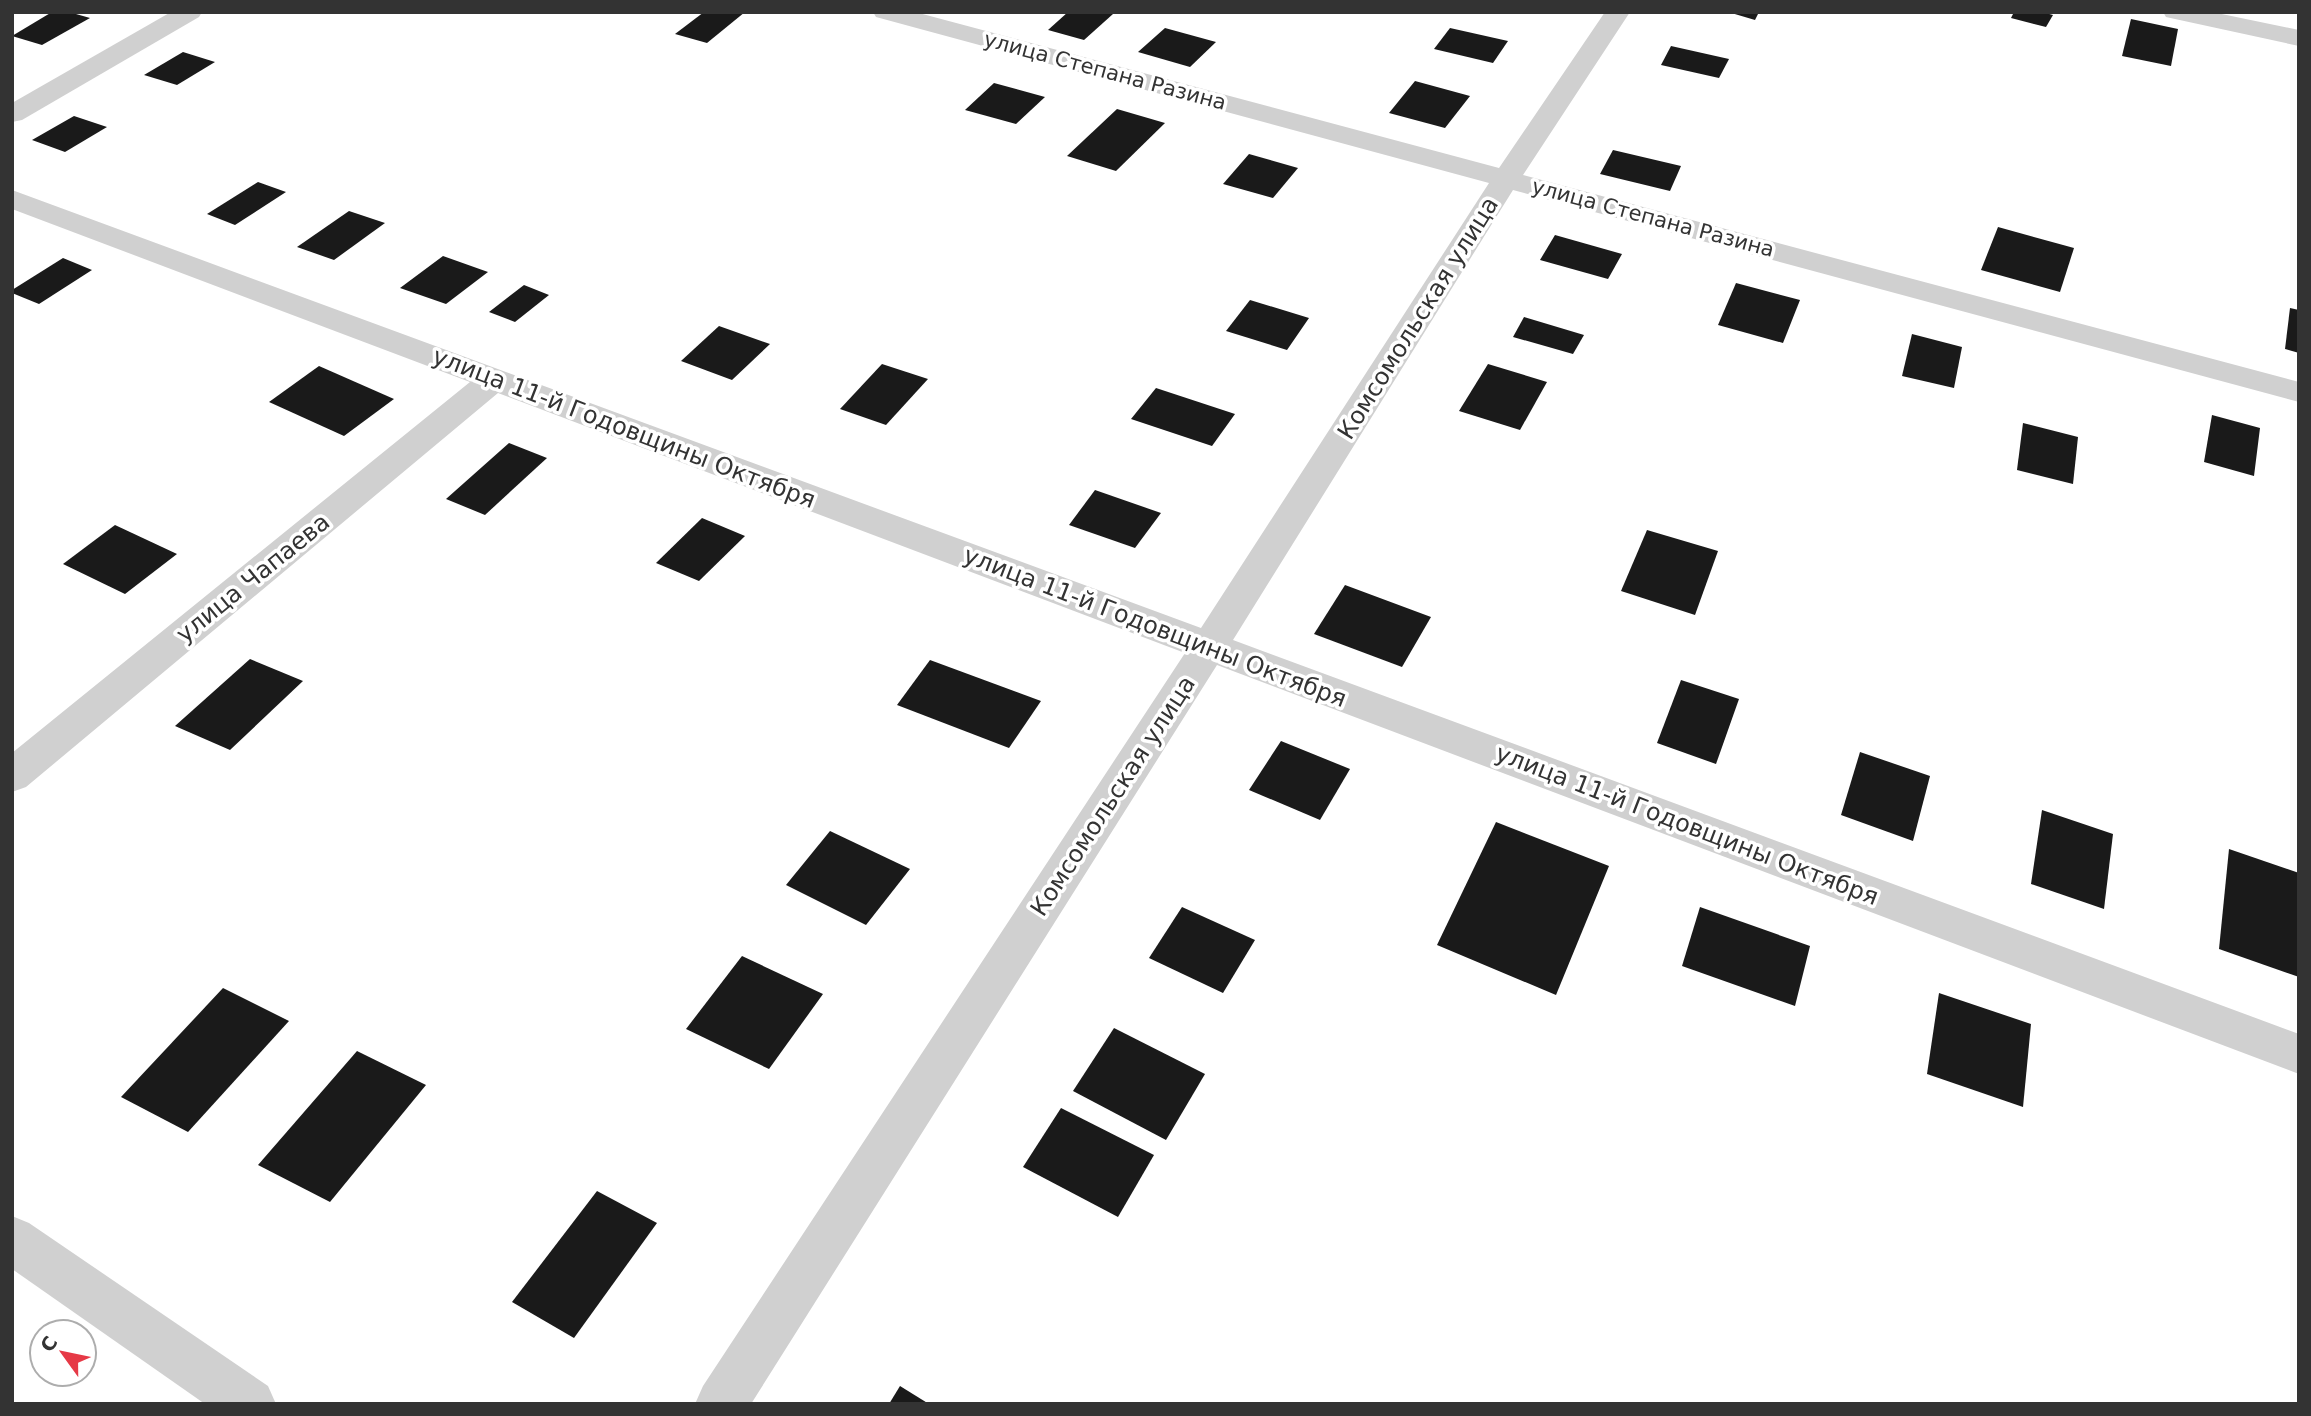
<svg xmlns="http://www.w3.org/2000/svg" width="2311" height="1416" font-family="'DejaVu Sans',sans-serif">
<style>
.building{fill:#1a1a1a}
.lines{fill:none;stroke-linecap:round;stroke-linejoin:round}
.street{fill:#d0d0d0;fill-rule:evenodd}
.labels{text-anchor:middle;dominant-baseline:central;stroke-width:7;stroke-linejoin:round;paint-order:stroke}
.far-street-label{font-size:21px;fill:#333;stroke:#fff}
.street-label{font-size:24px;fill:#333;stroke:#fff}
</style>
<rect width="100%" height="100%" fill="#fff"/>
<g class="building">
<path d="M52,12h17l21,6 -48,27 -30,-9z"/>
<path d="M704,12h41l-38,31 -32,-9z"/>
<path d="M1068,12h37l8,2 -29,26 -36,-10z"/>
<path d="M1728,12h31l-4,8z"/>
<path d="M2014,12h28l11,3 -7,12 -35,-9z"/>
<path d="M2131,19l47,10 -7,37 -49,-10z"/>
<path d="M1165,28l51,14 -26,25 -52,-15z"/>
<path d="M1450,28l58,13 -15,22 -59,-14z"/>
<path d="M1671,46l58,13 -10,19 -58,-13z"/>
<path d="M183,52l32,10 -38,23 -33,-10z"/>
<path d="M1415,81l55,15 -25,32 -56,-15z"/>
<path d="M994,83l51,14 -29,27 -51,-14z"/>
<path d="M1117,109l48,14 -49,48 -49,-15z"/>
<path d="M74,116l33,11 -42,25 -33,-12z"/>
<path d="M1613,150l68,16 -11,25 -70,-17z"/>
<path d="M1249,154l49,14 -25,30 -50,-14z"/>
<path d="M258,182l28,10 -51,33 -28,-11z"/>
<path d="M349,211l36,12 -51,37 -37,-13z"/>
<path d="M1998,227l76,21 -14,44 -79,-22z"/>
<path d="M1555,235l67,19 -14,25 -68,-19z"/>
<path d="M443,256l45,16 -42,32 -46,-16z"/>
<path d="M63,258l29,12 -53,34 -27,-11v-3z"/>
<path d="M1736,283l64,17 -17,43 -65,-18z"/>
<path d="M524,285l25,10 -34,27 -26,-10z"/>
<path d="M1250,300l59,18 -22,32 -61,-19z"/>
<path d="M2290,308l9,2v43l-14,-4z"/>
<path d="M1524,317l60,18 -11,19 -60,-17z"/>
<path d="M719,326l51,18 -38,36 -51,-19z"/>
<path d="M1912,334l50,13 -8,41 -52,-12z"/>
<path d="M882,364l46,15 -42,46 -46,-16z"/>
<path d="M1488,364l59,18 -27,48 -61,-19z"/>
<path d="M319,366l75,33 -50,37 -75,-34z"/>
<path d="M1156,388l79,26 -23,32 -81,-27z"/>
<path d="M2212,415l48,13 -6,48 -50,-14z"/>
<path d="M2023,423l55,14 -5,47 -56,-14z"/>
<path d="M509,443l38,15 -62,57 -39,-16z"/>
<path d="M1095,490l66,23 -26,35 -66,-23z"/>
<path d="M702,518l43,18 -46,45 -43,-18z"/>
<path d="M115,525l62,29 -52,40 -62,-30z"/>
<path d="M1647,530l71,21 -23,64 -74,-24z"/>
<path d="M1345,585l86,32 -29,50 -88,-33z"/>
<path d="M250,659l53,22 -73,69 -55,-24z"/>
<path d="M930,660l111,41 -32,47 -112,-43z"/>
<path d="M1681,680l58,19 -23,65 -59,-21z"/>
<path d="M1281,741l69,28 -30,51 -71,-30z"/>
<path d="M1860,752l70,24 -17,65 -72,-26z"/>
<path d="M2042,810l71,24 -9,75 -73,-25z"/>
<path d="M1496,822l113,44 -53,129 -119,-50z"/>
<path d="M830,831l80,38 -44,56 -80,-40z"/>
<path d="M2229,849l70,24v104l-80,-28z"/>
<path d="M1182,907l73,33 -32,53 -74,-35z"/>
<path d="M1700,907l110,39 -15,60 -113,-40z"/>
<path d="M742,956l81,38 -54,75 -83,-40z"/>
<path d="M223,988l66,33 -101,111 -67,-35z"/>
<path d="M1939,993l92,31 -8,83 -96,-33z"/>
<path d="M1114,1028l91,46 -39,66 -93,-49z"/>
<path d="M357,1051l69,34 -96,117 -72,-37z"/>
<path d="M1061,1108l93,47 -36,62 -95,-50z"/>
<path d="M597,1191l60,32 -83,115 -62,-36z"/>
<path d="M900,1386l29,18h-40z"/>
</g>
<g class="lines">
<g class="street">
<path d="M171,12h31l-3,5 -177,103 -10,2v-19z"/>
<path d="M873,12h42l584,156 106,-156h25l-107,163 776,207v20l-786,-212 -280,450 1066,394v40l-1082,-409 -466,739h-56l8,-18 482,-733 -687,-260 -472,394 -14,5v-39l458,-371 -458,-173v-19l1189,438 288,-445 -613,-166z"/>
<path d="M2163,12h49l87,18v16l-124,-27 -9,-2z"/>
<path d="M12,1216l17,7 239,163 8,18h-71l-193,-135z"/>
</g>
</g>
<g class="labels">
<g class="far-street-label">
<text transform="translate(1105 71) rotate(15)">улица Степана Разина</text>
<text transform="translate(1653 218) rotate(15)">улица Степана Разина</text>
</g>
<g class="street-label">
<text transform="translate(1418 318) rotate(-58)">Комсомольская улица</text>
<text transform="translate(624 428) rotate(21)">улица 11-й Годовщины Октября</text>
<text transform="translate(253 578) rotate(-39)">улица Чапаева</text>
<text transform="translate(1155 627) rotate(21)">улица 11-й Годовщины Октября</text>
<text transform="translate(1113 796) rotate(-57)">Комсомольская улица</text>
<text transform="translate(1687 825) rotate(21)">улица 11-й Годовщины Октября</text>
</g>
</g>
<rect width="2311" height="1416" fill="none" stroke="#333333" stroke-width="28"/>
<g transform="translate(63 1353) rotate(303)"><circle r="33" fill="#ffffff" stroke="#adadad" stroke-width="2"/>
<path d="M0-5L12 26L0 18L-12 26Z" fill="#e63946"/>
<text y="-10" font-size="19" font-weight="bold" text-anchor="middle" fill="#333333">С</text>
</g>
</svg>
